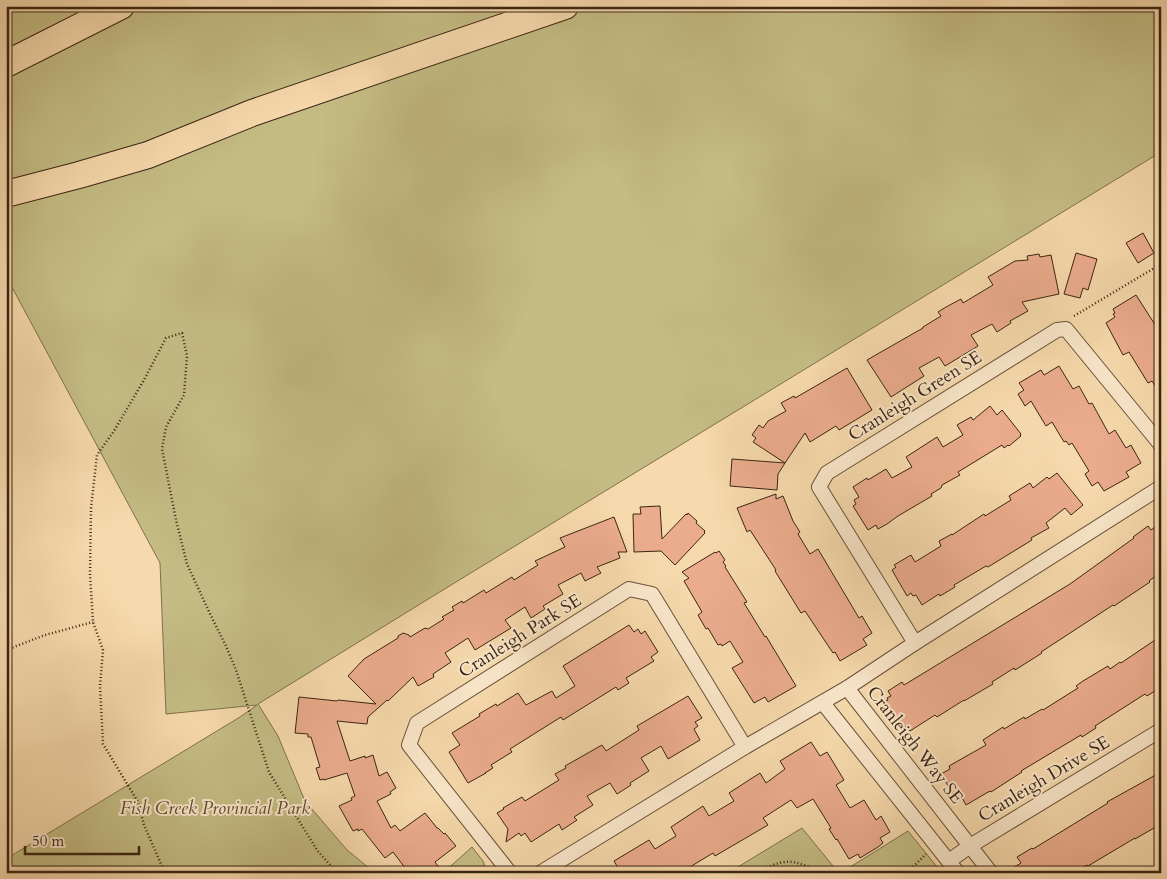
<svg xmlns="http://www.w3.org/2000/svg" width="1167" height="879" font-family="Cardo,serif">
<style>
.green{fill:#c4bc84;stroke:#80704c}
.building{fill:#ebac8d;stroke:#3b2513}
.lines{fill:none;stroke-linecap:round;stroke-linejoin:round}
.street-casing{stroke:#6a5239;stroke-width:16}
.highway-casing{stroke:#3b2513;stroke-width:28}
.path{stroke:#3b2513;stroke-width:2.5;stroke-dasharray:1 2.5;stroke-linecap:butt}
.street{stroke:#f9e6c9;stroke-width:14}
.highway{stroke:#f6d9ac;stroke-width:26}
.labels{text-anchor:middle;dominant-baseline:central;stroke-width:4;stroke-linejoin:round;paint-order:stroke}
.street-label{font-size:18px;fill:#3b2513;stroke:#f9e6c9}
.park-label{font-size:18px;font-style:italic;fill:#5d4b2f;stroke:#f9e6c9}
</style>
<rect width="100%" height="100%" fill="#f6d9ac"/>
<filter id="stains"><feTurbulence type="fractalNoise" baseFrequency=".004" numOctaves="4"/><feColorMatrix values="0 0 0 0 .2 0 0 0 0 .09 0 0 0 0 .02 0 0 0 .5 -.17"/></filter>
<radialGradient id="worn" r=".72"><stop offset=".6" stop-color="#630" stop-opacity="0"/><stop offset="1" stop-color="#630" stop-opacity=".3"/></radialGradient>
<g class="green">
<path d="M6,6h1155v146l-723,441 -180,111 20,32 27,65 42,49 22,18 2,5h-365v-14l234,-142 17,-12 -91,9 -6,-151 -154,-287z"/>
<path d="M802,828l35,43 10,-2 61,-38 34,42h-214z"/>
<path d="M472,847l11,14 4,12h-44z"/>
</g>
<g class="building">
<path d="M1143,233l11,20 -16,10 -12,-20z"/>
<path d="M1076,253l21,6 -9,31 -5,-2 -3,10 -16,-4z"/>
<path d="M1039,254l1,3 11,-2 8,39 -37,8 6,9 -18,10 1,2 -14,9 -5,-8 -21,11 7,11 -33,20 -6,-9 -20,11 5,8 -33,21 -24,-37 56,-32v-1l18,-11 -3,-4 8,-5 15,-8 2,4 30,-18 -5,-8 27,-16 13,-1 -1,-4z"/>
<path d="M1136,295l25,39v61l-9,-14 -4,2 -19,-31 -6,3 -17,-32 9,-6 -2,-3 2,-1 -2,-4z"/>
<path d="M1059,366l14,23 6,-3 10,18 3,-1 17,31 6,-4 11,18 5,-3 10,18 -15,9 3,5 -25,14 -6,-9 -6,4 -7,-12 4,-3 -17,-28 -3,2 -3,-4 -2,1 -12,-20 -6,4 -15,-25 -6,5 -7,-12 6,-4 -5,-7 22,-13 3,5z"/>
<path d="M847,368l25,42 -33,20 -3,-4 -26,16 -5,-9 -20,30 -32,-21 3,-4 -4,-3 7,-10 4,3 5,-7 18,-10 -5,-8 13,-7 1,2z"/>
<path d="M990,406l7,9 5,-5 19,24 -1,1 1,1 -12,10 -1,-1 -4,3 -2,-3 -44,27 2,3 -18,10 -1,3 -10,6 1,2 -34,20 -11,8 -9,5 -2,-4 -8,5 -15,-24 3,-2 -2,-4 5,-3 -6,-10 14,-9 1,2 18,-11 6,9 20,-11 -6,-10 31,-20 6,10 20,-12 -6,-10 14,-8 2,3z"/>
<path d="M732,459l53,4 -7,11 -1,16 -47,-4z"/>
<path d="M1057,473l26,32 -12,10 -6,-7 -19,15 3,5 -18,10 1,2 -44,27 -2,-1 -32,19 1,2 -15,9 -1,-2 -17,11 -6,-10 -3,1 -2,-3 -4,3 -15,-26 4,-3 -2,-2 17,-10 4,7 26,-16 -2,-5 13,-7v1l32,-21 1,2 26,-16 -2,-4 21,-13 3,5 14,-11 2,2z"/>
<path d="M776,494v5l7,-3 10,25 7,11 -2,2 12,20 8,-5 41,69 3,-2 10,17 -9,6 4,6 -27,16 -5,-9 -2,1 -28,-42 -4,2 -26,-42 1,-1 -26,-40 -3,2 -10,-24z"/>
<path d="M660,506l2,33 24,-25 1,1 1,-2 9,8 -1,2 9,8 -1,1 1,1 -30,32 -14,-14 -27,1 -1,-38h8l-1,-7z"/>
<path d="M614,517l13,35h-9l2,6 -23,9 4,6 -16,8 -4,-8 -23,12 5,9 -20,12 2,3 -14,9 -6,-11 -20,13 6,8 -36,22 -7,-12 -23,15 6,9 -18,12 1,3 -16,9 -5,-9 -25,24 -1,-1 -19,17 -1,7 -30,-3 13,40 15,-5v2l8,-3 6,21 8,-4 9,16 -6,4 1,2 -14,7 14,27 4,-3 5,6 25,-18 12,15h1l6,6 1,-1 11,13 -21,16 8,11h-34l-16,-21 -8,6 -23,-29 -4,2v-2l-5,2 -14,-25 13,-6 -1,-2 4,-2 -8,-23 -23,7v-1l-4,1 -4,-12 4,-1 -9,-30h-3v-3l-13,-1 4,-36 38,4 1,-1 38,4 -28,-28 16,-17 34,-21v-2l5,-3 6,2 1,2 15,-9 3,1 16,-10 -2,-2 12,-7 -2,-3 10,-6 1,2 21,-13 2,3 26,-16 2,3 24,-15 -3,-4 30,-14 -5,-9z"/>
<path d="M1161,523v49l-12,9 1,1 -36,24 -1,-1 -72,47 1,1 -27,17 -1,-2 -22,14 1,2 -29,17v-1l-27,17 -2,-2 -25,16 -3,-5 -8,5 -17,-28 6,-3 -1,-2 4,-2 -3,-5 14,-9 2,3 166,-101 64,-46 -1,-1 15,-11 3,4z"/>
<path d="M719,551l6,9 -2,2 3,4 -1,1 22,35 -3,1 21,34 1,-1 30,50 -28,16 -3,-5 -11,6 -22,-35 11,-6 -13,-21 -8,5 -1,-2 -3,1 -10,-17 -2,1 -8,-14 4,-3 -18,-31 5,-3 -7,-6 33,-20 1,1z"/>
<path d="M629,625l5,7 4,-3 3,5 4,-3 13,21 -7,5 3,4 -28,17 3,5 -11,7 -2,-3 -53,33 -2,-3 -51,32 2,3 -21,13 2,3 -8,5h1l-18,10 -19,-31 11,-7 -8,-12 28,-17 -1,-2 17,-10 1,2 21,-13 8,12 26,-14 4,7 19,-12 -12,-20z"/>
<path d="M1161,636v51l-14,9 -2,-2 -50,32 1,2 -14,9 -1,-2 -60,36 1,1 -31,20 -1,-1 -24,14 -5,-9 -5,3 -15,-25 9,-5 -1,-3 37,-21 -3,-5 20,-13 1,2 20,-12 1,2 17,-10 1,1 35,-22 -2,-2 7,-5 25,-15 2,3 10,-7 1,1z"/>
<path d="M688,696l14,22 -7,4 3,4 -4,3 6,11 -32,19 -7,-13 -20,12 8,13 -19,12 1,2 -14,9 -7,-11 -23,13 6,9 -19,12 3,3 -15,10 -3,-6 -28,18 -6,-9 -4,3 -2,-3 -13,9 2,-13 -11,-16 7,-4 -1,-1 19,-11 3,4 34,-21 -4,-6 11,-6 -1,-2 37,-21 4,6 33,-21 -2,-4z"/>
<path d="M811,742l9,14 7,-4 17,28 -8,5 14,23 14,-8 12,20 5,-4 9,16 -10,6 3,5 -5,4 -18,11 -2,-4 -9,5 -12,-20 -1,1 -7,-11 2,-1 -18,-29 -16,9 -6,-8 -28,18 5,7 -53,31 -2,-3 -33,20h-59l-7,-12 35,-21 6,9 21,-13 -5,-9 32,-21 6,10 25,-15 -5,-8 31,-20 6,10 19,-14 -5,-8z"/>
<path d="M1161,772v52l-26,15v-1l-47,28 -1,-1 -13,8h-69l16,-10 -4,-6 15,-9 1,1 75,-46 -1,-1z"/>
</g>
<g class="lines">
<defs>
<g id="street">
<path d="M915,643l-96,-156 8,-14 230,-143 9,-1 95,116"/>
<path d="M847,688l144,185"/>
<path d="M823,703l135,170"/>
<path d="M949,861l21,-15 191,-116"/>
<path d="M510,873l-101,-128 8,-22 212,-134 23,5 93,153"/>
<path d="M540,873l205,-126 102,-59 68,-45 246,-156"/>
</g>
<g id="highway">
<path d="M6,64l115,-58"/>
<path d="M6,194l73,-19 69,-20 104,-42 313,-107"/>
</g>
</defs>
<use href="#street" class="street-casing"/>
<use href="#highway" class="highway-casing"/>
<g class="path">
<path d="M1074,316l87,-52"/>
<path d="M6,650l39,-15 48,-13"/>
<path d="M165,873l-21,-48 -6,-23 -35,-58 -3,-58 3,-36 -10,-28 -3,-47 1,-67 6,-53 17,-24 30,-51 22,-42 16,-5 5,23 -3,39 -18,32 -4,22 14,71 11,44 24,52 15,30 10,24 33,102 48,78 20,23"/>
<path d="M758,873c8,-5 17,-10 27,-11 10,-2 29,7 39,11"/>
<path d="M897,873l15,-5 14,-14"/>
</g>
<use href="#street" class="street"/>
<use href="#highway" class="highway"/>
</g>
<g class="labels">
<g class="street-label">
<text transform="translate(915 396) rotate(-32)">Cranleigh Green SE</text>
<text transform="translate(520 636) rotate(-32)">Cranleigh Park SE</text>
<text transform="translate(915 745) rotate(52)">Cranleigh Way SE</text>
<text transform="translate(1044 779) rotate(-31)">Cranleigh Drive SE</text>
</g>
<g class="park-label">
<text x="215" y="808">Fish Creek Provincial Park</text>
</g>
</g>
<rect width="1167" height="879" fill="none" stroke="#f6d9ac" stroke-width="25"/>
<rect x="8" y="8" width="1152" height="864" fill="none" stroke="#3b2513" stroke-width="2.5"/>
<rect x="12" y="12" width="1142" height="854" fill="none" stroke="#3b2513"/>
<path d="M25 846v8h114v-8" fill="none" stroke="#3b2513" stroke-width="2.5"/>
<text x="32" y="846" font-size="15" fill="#3b2513" stroke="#f9e6c9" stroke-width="4" paint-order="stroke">50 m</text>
<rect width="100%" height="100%" filter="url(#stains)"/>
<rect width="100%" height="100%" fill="url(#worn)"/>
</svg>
